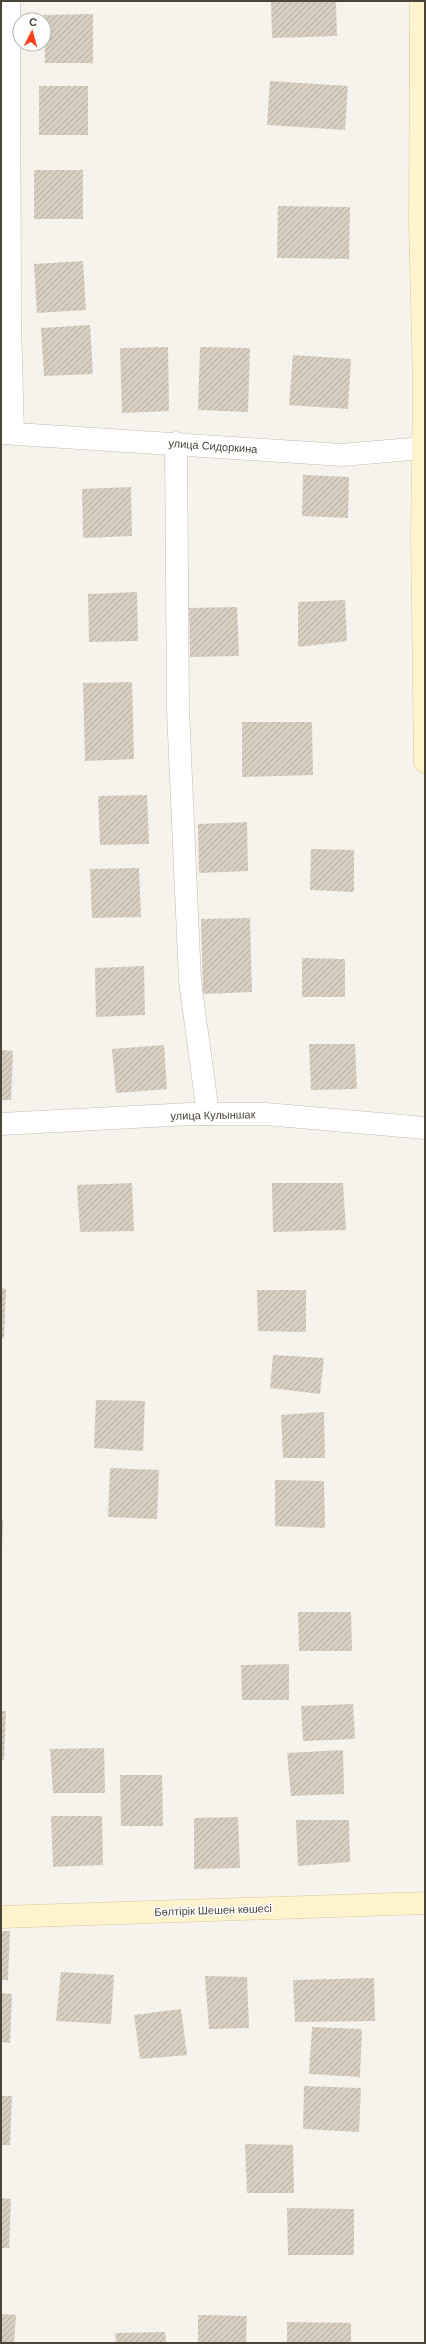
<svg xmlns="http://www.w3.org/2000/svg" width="426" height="2344" font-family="'DM Sans',sans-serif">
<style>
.building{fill:url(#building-hatch)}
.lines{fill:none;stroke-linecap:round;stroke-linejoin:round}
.street-casing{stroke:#c2bbae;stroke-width:23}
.secondary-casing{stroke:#d6c79b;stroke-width:23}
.street{stroke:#fff;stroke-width:22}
.secondary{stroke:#fff3cd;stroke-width:22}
.labels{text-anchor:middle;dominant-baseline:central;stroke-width:3;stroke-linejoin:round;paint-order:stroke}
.street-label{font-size:11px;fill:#4b4439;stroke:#fff}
</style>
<defs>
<pattern id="building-hatch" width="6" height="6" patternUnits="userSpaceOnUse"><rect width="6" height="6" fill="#d8cfc1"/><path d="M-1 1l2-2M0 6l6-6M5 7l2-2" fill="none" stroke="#b1aa9e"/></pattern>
</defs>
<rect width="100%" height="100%" fill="#f6f3ec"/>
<g class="building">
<path d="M271,1h65l1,35 -65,2z"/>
<path d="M93,14v49h-48l-1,-48z"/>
<path d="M270,81l78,5 -3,44 -78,-5z"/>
<rect x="39" y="86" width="49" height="49"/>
<rect x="34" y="170" width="49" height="49"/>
<path d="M278,206l72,1 -1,52 -72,-1z"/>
<path d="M83,261l3,49 -49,3 -3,-49z"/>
<path d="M90,325l3,49 -49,2 -3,-48z"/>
<path d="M168,347l1,64 -47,2 -2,-65z"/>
<path d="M200,347l50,1 -2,64 -50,-2z"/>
<path d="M293,355l58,4 -3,50 -59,-4z"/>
<path d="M303,475l46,2 -1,41 -46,-2z"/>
<path d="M131,487l1,49 -49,2 -1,-49z"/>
<path d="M137,592l1,49 -49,1 -1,-48z"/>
<path d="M345,600l2,41 -49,6v-45z"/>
<path d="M237,607l2,49 -49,1 -1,-49z"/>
<path d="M132,682l2,77 -49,2 -2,-78z"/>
<path d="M242,722h70l1,53 -71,2z"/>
<path d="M147,795l2,49 -49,1 -2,-49z"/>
<path d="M247,822l1,49 -49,2 -1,-49z"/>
<path d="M311,849l43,1v42l-44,-2z"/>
<path d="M139,868l2,49 -49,1 -2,-49z"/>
<path d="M250,918l2,74 -49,2 -2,-75z"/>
<path d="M302,958l43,1v38h-43z"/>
<path d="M144,966l1,49 -49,2 -1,-49z"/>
<path d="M309,1044h46l2,45 -46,1z"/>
<path d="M164,1045l3,44 -51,4 -4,-44z"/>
<path d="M1,1050l12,1 -2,49h-10z"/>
<path d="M132,1183l2,48 -54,1 -3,-47z"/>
<path d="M272,1183h71l3,47 -73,2z"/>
<path d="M1,1288l5,1 -2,49h-3z"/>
<path d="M257,1290h49v42l-48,-1z"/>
<path d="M273,1355l51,3 -4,36 -50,-6z"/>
<path d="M96,1400l49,1 -2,50 -49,-3z"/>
<path d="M324,1412l1,46h-42l-2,-43z"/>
<path d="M110,1468l49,2 -2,49 -49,-2z"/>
<path d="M275,1480l49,1 1,47 -50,-2z"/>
<path d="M1,1520h2l-1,30h-1z"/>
<path d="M298,1612h53l1,39h-53z"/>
<path d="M289,1664v36h-47l-1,-35z"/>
<path d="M353,1704l2,35 -52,2 -2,-35z"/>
<path d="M1,1711h5l-2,49h-3z"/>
<path d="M104,1748l1,45h-52l-3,-44z"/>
<path d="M343,1750l1,44 -53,2 -4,-43z"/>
<path d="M120,1775h42l1,51h-42z"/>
<path d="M51,1816h51l1,49 -50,2z"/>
<path d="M238,1817l2,51 -46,1v-51z"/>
<path d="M296,1820h53l1,42 -52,4z"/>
<path d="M1,1931h9l-2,49h-7z"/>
<path d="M61,1972l53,3 -3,49 -55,-3z"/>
<path d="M205,1976l42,1 2,51 -40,1z"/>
<path d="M374,1978l1,43 -80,1 -2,-42z"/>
<path d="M1,1993l11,1 -2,49 -9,-1z"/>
<path d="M181,2009l6,46 -47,4 -6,-44z"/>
<path d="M312,2027l50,2 -2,48 -51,-3z"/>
<path d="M304,2086l57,2 -2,44 -56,-3z"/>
<path d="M1,2096h11l-2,49h-9z"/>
<path d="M245,2144l48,1 1,48h-47z"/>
<path d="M1,2198l10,1 -2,49h-8z"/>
<path d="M287,2208l67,1v46h-66z"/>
<path d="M1,2314l15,1 -2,28h-13z"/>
<path d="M198,2315l49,1 -1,27h-48z"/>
<path d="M287,2322l64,1v20h-64z"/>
<path d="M165,2332l1,11h-50l-1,-10z"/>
</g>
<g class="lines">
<defs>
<g id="street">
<path d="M9,1l1,321 3,111"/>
<path d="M1,433l341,22 81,-7"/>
<path d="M176,443l2,267 12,271 18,133"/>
<path d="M1,1124l189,-10h76l159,14"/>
</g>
<g id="secondary">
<path d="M421,1l-1,222 4,161 -2,152 3,226"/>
<path d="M1,1917l424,-14"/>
</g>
</defs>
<use href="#street" class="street-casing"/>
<use href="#secondary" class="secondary-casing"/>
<use href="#street" class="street"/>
<use href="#secondary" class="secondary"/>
</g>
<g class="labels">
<g class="street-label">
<text transform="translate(213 446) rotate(4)">улица Сидоркина</text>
<text transform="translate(213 1115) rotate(-1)">улица Кулыншак</text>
<text transform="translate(213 1910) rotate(-2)">Бөлтірік Шешен көшесі</text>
</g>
</g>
<rect width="426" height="2344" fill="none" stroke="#4b4439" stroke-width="4"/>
<g transform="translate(32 32) rotate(6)"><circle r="19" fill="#ffffff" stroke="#b7b4b0"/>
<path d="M0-3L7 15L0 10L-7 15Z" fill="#fc3f1d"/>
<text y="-6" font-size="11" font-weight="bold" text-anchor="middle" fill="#4b4439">С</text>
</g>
</svg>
